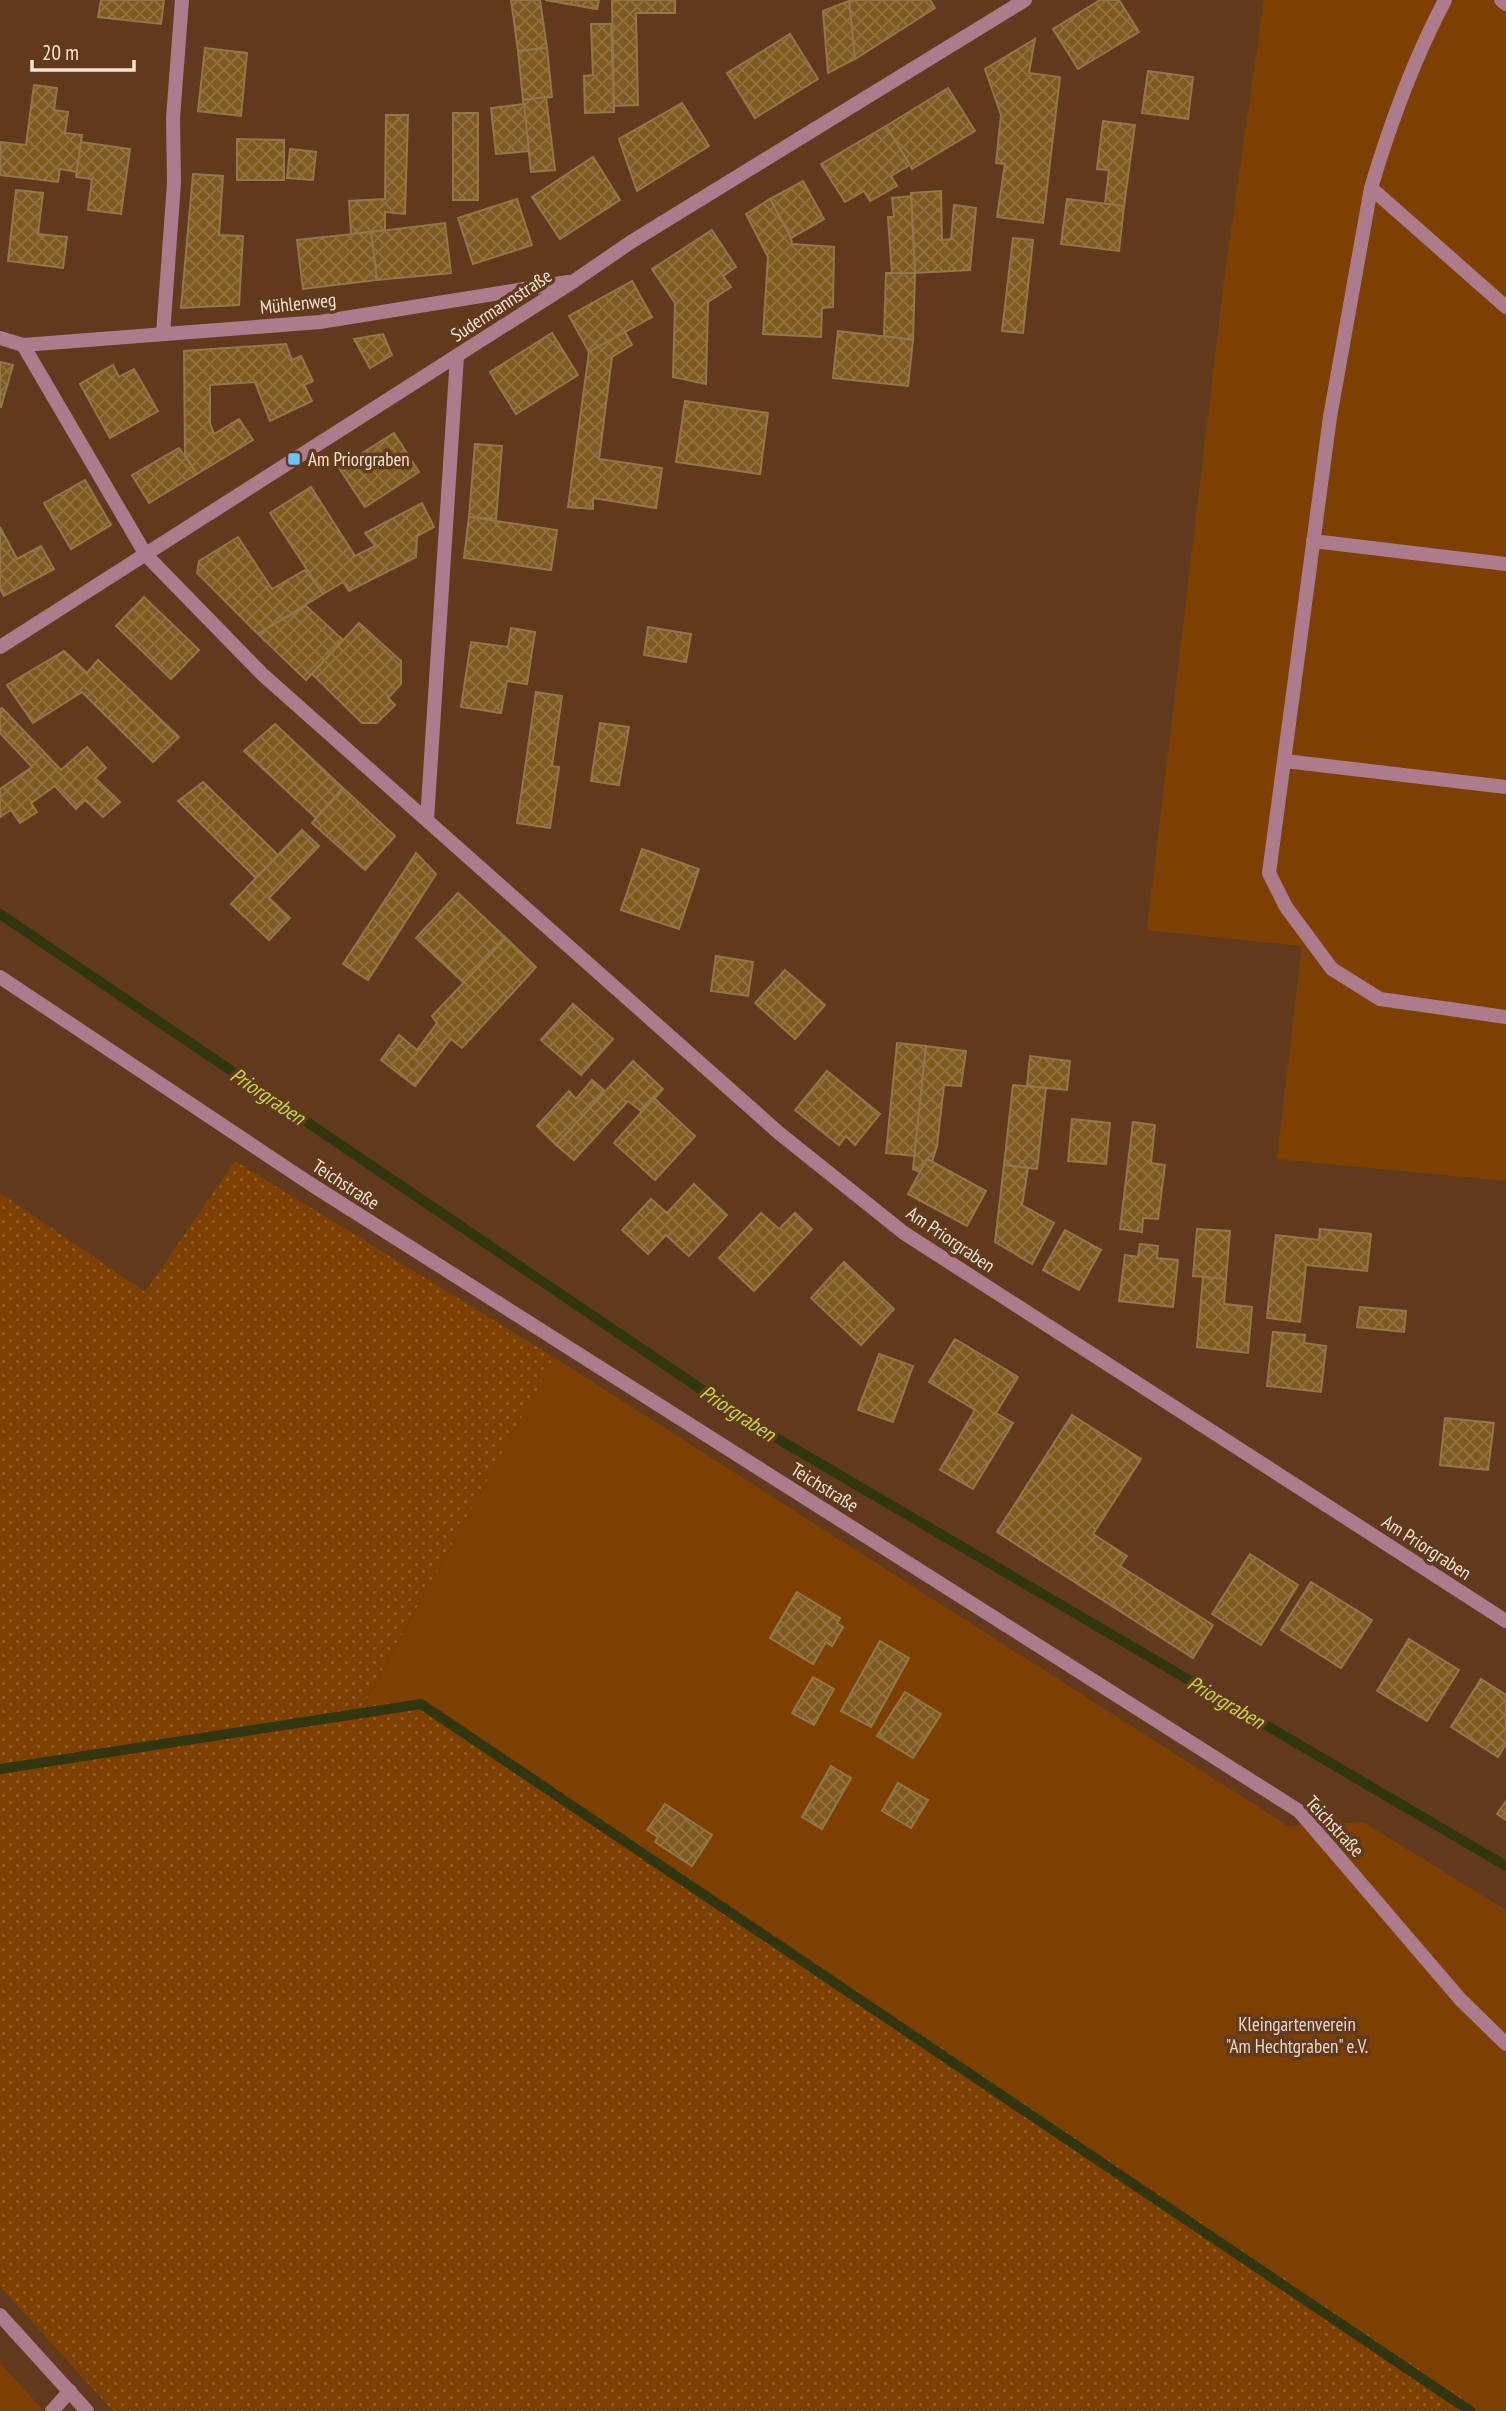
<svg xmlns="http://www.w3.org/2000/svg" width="1506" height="2411" font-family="'PT Sans Narrow',sans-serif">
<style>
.grass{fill:url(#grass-dots)}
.green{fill:#7e4001}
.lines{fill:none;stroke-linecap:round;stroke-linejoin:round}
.stream{stroke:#313610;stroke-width:10}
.building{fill:url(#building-cross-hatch);stroke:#94764b;stroke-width:2}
.service{stroke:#ac7b8c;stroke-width:14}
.minor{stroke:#ac7b8c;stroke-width:14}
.poi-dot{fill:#6ec2f3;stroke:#613a1d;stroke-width:2.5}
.labels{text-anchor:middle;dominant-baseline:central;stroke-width:7;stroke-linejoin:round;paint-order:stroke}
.street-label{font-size:19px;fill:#fce3d3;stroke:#613a1d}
.poi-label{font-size:19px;fill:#fce3d3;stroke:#613a1d;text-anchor:start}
.park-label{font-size:19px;fill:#efd7c7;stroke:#613a1d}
.water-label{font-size:21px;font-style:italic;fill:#c6d839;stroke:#613a1d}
</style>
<defs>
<pattern id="grass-dots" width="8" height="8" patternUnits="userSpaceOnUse" patternTransform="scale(1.75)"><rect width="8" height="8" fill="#7e4001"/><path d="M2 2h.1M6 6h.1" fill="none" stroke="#915b25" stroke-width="1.8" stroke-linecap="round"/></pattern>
<pattern id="building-cross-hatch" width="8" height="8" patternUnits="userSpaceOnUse" patternTransform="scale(1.75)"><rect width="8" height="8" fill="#7e5a20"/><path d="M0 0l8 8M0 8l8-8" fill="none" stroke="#917240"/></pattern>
</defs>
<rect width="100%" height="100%" fill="#613a1d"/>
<path class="grass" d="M235,1161l320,197 -192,347 60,-6 1060,712h-1370l-113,-125v-1093l145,99z"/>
<g class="green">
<path d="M1264,0h228l14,12v1169l-229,-22 25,-213 -155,-16 78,-657z"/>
<path d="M555,1358l733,468 75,-4 143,88v501h-23l-1060,-712 -60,7z"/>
<path d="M0,2363l44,48h-44z"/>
</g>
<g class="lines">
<g class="stream">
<path d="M0,914l751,509 755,443"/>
<path d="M0,1769l421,-65 1049,707"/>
</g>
</g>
<g class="building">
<path d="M101,0h63l-3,24 -63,-7z"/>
<path d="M511,0h29l7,48 -29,3z"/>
<path d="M545,0h54l-2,9z"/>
<path d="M612,0h63v13h-39l2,92 -24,1z"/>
<path d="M851,0h79l5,8 -80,51 -6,-58z"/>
<path d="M1100,0h19l20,32 -61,37 -25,-40z"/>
<path d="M849,1l6,58 -27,14 -5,-62z"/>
<path d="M591,24h20l3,88 -29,1 -1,-37 9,-1z"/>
<path d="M790,34l28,45 -63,39 -28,-45z"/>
<path d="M1035,39l-6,34 31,4 -17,146 -46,-6 8,-53 -9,-1 5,-48 -16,-46z"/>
<path d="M205,48l42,5 -6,63 -43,-5z"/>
<path d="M547,48l5,49 -29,3 -5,-49z"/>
<path d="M1148,71l45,6 -5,42 -46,-6z"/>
<path d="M34,85l23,3 -3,22 14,2 -3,21 17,2 -5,37 -17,-3 -2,13 -58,-7 1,-33 25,3z"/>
<path d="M948,88l27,43 -63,38 -26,-43z"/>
<path d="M546,97l9,73 -24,2 -8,-72z"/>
<path d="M682,103l27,43 -72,45 -18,-52z"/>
<path d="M524,104l5,47 -33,3 -5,-46z"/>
<rect x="453" y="113" width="25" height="87"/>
<path d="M386,115h22l-3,99 -20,-2v18l-34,4 -2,-33 36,-2z"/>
<path d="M1103,121l32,4 -11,81 -19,-2 4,-34 -12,-1z"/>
<path d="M886,126l24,39 -19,11 6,10 -27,15 -6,-10 -19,11 -24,-38z"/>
<path d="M237,139l47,1v40h-47z"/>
<path d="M81,142l49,7 -9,65 -33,-4 4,-31 -16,-2z"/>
<path d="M290,149l26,3 -3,28 -26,-2z"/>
<path d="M593,157l27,43 -60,39 -28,-42z"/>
<path d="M193,174l30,2 -4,59 24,1 -4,69 -58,3z"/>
<path d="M803,181l21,38 -33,19 -21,-39z"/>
<path d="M16,190l27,3 -5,41 29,3 -4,31 -55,-7z"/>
<path d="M941,191l1,49 9,-1 3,-34 22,3 -6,62 -55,3 -4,-80z"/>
<path d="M911,196l4,77 -23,1 -4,-57h6l-2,-19z"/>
<path d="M517,199l15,46 -59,19 -15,-46z"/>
<path d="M770,199l21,39 1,6 42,3 -1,60 -11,1 -1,29 -58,-3 5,-77 -22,-43z"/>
<path d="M1067,199l57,7 -5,45 -58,-7z"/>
<path d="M445,223l6,50 -74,7 -6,-48z"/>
<path d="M712,230l24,37 -13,9 8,11 -23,15 -2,82 -33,-7 2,-74 -23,-34z"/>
<path d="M371,232l6,48 -74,9 -6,-49z"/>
<path d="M1013,238l20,2 -10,93 -21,-2z"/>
<path d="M886,273h29l-2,67 -29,-4z"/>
<path d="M632,281l20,36 -63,35 -20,-36z"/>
<path d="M838,331l75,9 -5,46 -75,-8z"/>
<path d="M625,332l7,13 -20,12 -13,102 63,9 -6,40 -63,-10v11l-25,-2 21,-155z"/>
<path d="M552,333l26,42 -62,39 -26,-42z"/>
<path d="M383,334l9,21 -22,13 -16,-29z"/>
<path d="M286,344l6,16 9,-4 12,25 -9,4 8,16 -42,20 -15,-39 -45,3v38l4,11 25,-15 14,21 -56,34 -12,-19 -1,-104z"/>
<path d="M0,362l13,3 -12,42h-1z"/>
<path d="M113,365l6,12 15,-8 24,42 -48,27 -30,-54z"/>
<path d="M685,401l83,12 -8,61 -84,-12z"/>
<path d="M394,433l25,39 -54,35 -26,-39z"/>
<path d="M475,444l27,2 -6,73 -27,-2z"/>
<path d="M179,448l18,26 -48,29 -17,-28z"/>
<path d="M85,480l26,45 -40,24 -27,-46z"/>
<path d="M311,487l44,69 20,-10 -10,-13 57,-30 12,24 -17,9 -1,21 -67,34 -6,-9 -20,12 -53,-81z"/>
<path d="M469,517l88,13 -6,40 -87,-12z"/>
<path d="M0,527l17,32 24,-13 13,23 -50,27 -4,-7z"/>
<path d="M238,537l34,52 33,-19 18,24 -65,40 -61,-61 2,-12z"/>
<path d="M144,597l55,53 -28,29 -55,-53z"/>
<path d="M306,606l37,34 -37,40 -48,-46z"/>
<path d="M359,623l42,38v23l-13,14 7,7 -18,18h-15l-50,-49z"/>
<path d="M648,627l43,7 -5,28 -42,-7z"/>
<path d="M511,628l24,4 -8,52 -20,-3 -6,32 -40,-6 10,-65 37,5z"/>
<path d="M64,651l23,22 11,-13 81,77 -26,25 -71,-70 -49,31 -26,-38z"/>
<path d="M536,692l26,4 -10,70 7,1 -9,61 -33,-5z"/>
<path d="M2,708l59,62 26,-23 19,21 -11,10 25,24 -17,15 -18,-17 -9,9 -21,-23 -24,17 6,9 -17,11 -9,-13 -11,7v-28l32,-22 -32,-34v-23z"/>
<path d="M600,723l29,4 -10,58 -28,-4z"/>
<path d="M275,724l68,64 -27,30 -72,-67z"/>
<path d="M203,782l75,73 -22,23 -78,-77z"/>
<path d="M343,788l52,48 -30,34 -53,-47z"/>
<path d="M302,830l17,16 -50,52 21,20 -21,22 -38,-36z"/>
<path d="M642,849l57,20 -20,60 -58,-19z"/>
<path d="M416,853l20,21 -68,106 -25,-16z"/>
<path d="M458,893l48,45 -42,45 -48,-45z"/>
<path d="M506,938l30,29 -74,81 -11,-9 -36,47 -34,-26 18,-25 18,15 20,-27 -5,-7z"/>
<path d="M716,956l37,6 -5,34 -37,-5z"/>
<path d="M785,970l40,35 -30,34 -40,-36z"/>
<path d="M573,1004l40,35 -32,36 -40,-35z"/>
<path d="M897,1043l29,3 -11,110 -29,-3z"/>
<path d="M926,1046l40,5 -5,35 -17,-1 -7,61 -5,16 -5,-3 -7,13 -7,-3z"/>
<path d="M1030,1056l40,5 -3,29 -40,-4z"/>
<path d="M633,1061l30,28 -21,23 -14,-11 -54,59 -18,-15z"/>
<path d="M827,1071l53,43 -25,31 -9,-9 -7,9 -44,-35z"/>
<path d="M592,1080l13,11 -49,54 -19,-19 32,-35 7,8z"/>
<path d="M1013,1085l33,3 -9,81 -33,-4z"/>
<path d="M654,1098l41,38 -40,44 -41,-37z"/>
<path d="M1072,1119l38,4 -4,41 -38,-3z"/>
<path d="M1133,1122l22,3 -4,38 14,2 -7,54 -15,-1 -1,14 -22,-3z"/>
<path d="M927,1159l59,32 -19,35 -59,-32z"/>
<path d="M1004,1165l24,3 -6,37 32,18 -22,41 -37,-22z"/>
<path d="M694,1184l33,31 -38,41 -23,-21 -18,19 -26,-24 29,-31 16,14z"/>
<path d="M761,1213l18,16 16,-16 17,16 -58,62 -35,-33z"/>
<path d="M1197,1229l33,2 -4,48 -33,-3z"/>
<path d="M1320,1229l51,5 -4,37 -61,-6 -6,57 -33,-4 9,-83 43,5z"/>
<path d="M1065,1230l36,20 -22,40 -36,-20z"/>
<path d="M1140,1244l18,2 -1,12 21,2 -5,47 -54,-6 6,-46 13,2z"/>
<path d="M844,1262l50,47 -33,36 -50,-47z"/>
<path d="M1203,1277l23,2 -2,25 28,3 -4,46 -51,-6z"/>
<path d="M1360,1307l46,4 -2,21 -47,-5z"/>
<path d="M1273,1332l32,3 -1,8 22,3 -5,46 -54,-6z"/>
<path d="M955,1339l63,38 -22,36 17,10 -40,66 -33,-19 35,-60 -46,-28z"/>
<path d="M879,1354l34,12 -20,56 -35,-12z"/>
<path d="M1072,1415l69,44 -48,75 34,22 -7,10 93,59 -20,33 -196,-126z"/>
<path d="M1445,1418l49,5 -6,47 -48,-5z"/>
<path d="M1250,1554l48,31 -37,60 -49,-31z"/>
<path d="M1311,1582l61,38 -31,48 -60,-38z"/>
<path d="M797,1592l43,26 -3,5 6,4 -11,19 -6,-4 -13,22 -43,-26z"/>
<path d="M1409,1639l50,31 -32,51 -50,-30z"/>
<path d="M880,1641l29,17 -38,69 -30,-16z"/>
<path d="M813,1677l21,12 -20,36 -22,-12z"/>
<path d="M1481,1679l25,16v49l-8,13 -47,-30z"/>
<path d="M905,1692l36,22 -28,44 -36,-22z"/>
<path d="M831,1766l20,12 -29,51 -20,-12z"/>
<path d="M898,1783l30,17 -17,28 -29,-17z"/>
<path d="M1506,1801v19l-9,-6z"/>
<path d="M665,1804l47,31 -20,31 -37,-24 3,-5 -11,-7z"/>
</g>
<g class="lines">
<g class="service">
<path d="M1445,0c-31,59 -55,124 -74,188l135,119"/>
<path d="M1501,0l5,4"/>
<path d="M1371,188l-41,229 -61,456 17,34 46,62 48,30 126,18"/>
<path d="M163,334l11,-151 -1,-65 9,-118"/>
<path d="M1313,541l193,23"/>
<path d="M1285,761l221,26"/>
<path d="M0,977l309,206 990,628 161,188 46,45"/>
<path d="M0,2315l87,96"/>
<path d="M52,2411l18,-20"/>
</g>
<g class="minor">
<path d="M0,338l23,7 297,-23 248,-40"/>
<path d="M23,345l123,210 116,119 517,459 125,100 602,388"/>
<path d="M0,647l574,-366 57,-39 394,-242"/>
<path d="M427,820l30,-464"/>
</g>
</g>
<rect class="poi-dot" x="287" y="452" width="14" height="14" rx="3.5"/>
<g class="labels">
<g class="street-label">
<text transform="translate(298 303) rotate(-6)">Mühlenweg</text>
<text transform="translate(501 305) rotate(-33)">Sudermannstraße</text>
<text transform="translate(346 1184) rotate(33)">Teichstraße</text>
<text transform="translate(951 1239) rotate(34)">Am Priorgraben</text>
<text transform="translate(825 1487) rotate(32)">Teichstraße</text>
<text transform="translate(1427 1547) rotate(33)">Am Priorgraben</text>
<text transform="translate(1335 1826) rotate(47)">Teichstraße</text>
</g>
<g class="poi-label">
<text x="308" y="459">Am Priorgraben</text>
</g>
<g class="park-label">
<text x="1297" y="2024">Kleingartenverein<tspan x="1297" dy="22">"Am Hechtgraben" e.V.</tspan></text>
</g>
<g class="water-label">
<text transform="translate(268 1096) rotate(34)">Priorgraben</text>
<text transform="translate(738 1413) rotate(33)">Priorgraben</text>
<text transform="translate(1226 1702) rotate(30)">Priorgraben</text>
</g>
</g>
<path d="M32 60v10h102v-10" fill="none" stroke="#fce3d3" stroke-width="3.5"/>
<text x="42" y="60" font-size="21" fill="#fce3d3" stroke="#613a1d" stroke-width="5" paint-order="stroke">20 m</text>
</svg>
